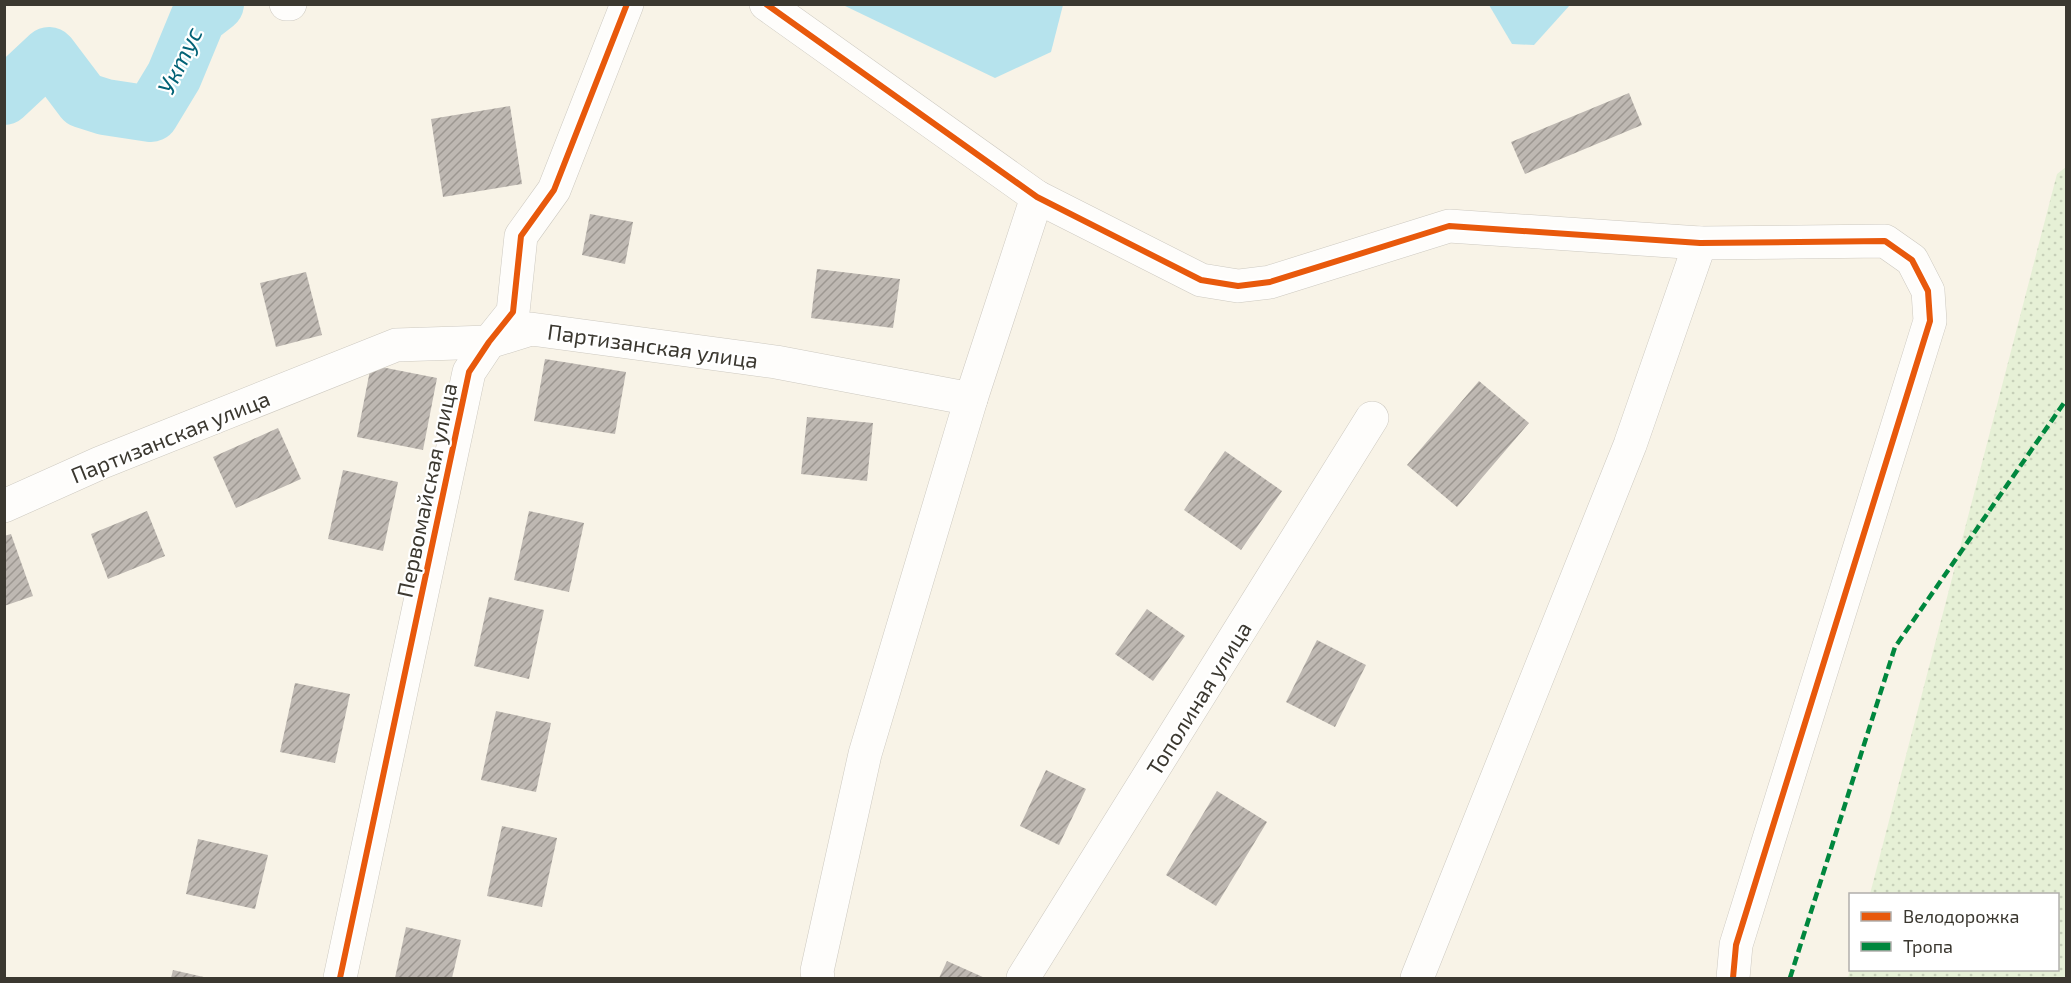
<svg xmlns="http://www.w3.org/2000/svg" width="2071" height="983" font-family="'Exo 2',sans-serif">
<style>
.grass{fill:url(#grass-dots)}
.water{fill:#b6e3ed}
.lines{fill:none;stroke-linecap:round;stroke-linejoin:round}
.river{stroke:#b6e3ed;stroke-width:56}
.building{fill:url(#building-hatch)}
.minor-casing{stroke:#cdc9c0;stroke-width:34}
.minor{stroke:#fefdfb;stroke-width:33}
.quiet{stroke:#00873e;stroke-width:4.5;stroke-dasharray:9 4.5;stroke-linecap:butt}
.cycleway-casing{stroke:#fff;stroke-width:10}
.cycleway{stroke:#e8590c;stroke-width:6}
.labels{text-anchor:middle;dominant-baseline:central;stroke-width:4.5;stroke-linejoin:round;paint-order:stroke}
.street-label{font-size:22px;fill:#3b3830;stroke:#fff}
.water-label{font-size:24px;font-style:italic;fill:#026276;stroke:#fff}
</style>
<defs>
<pattern id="grass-dots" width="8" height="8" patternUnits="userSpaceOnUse" patternTransform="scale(1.5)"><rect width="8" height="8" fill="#e6f0d6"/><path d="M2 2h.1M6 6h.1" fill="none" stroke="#c6cfb8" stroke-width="1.8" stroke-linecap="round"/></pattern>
<pattern id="building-hatch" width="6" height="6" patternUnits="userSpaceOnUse" patternTransform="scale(1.5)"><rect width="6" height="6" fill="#beb8b2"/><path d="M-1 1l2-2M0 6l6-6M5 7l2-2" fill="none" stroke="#9c9791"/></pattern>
</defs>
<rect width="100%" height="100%" fill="#f8f3e7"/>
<path class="grass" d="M2066,167v811h-218l2,-9 208,1v-76h-188l187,-720z"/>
<g class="water">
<path d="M843,5h220l-12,47 -56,26z"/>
<path d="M1489,5h81l-36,40 -22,-1z"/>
</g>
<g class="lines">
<path class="river" d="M4,97l45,-42 34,45 22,7 46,7 23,-38 24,-58 18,-14"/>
</g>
<g class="building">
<path d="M1629,93l13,32 -117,49 -14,-32z"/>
<path d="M510,106l12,78 -79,13 -12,-78z"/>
<path d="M590,214l43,8 -8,42 -43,-9z"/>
<path d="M817,269l83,10 -7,49 -82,-10z"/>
<path d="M306,272l16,63 -46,12 -16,-64z"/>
<path d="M545,359l81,13 -11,62 -81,-13z"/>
<path d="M371,365l66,13 -14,72 -66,-13z"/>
<path d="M1479,381l50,42 -72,84 -50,-42z"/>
<path d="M807,417l66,6 -6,58 -66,-7z"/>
<path d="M278,428l23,51 -65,29 -23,-51z"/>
<path d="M1225,451l57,40 -41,59 -57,-40z"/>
<path d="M343,470l55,12 -15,69 -55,-12z"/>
<path d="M147,511l18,45 -57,23 -17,-45z"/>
<path d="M529,511l55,12 -15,69 -55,-12z"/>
<path d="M11,534l22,62 -29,10v-70z"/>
<path d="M489,597l55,13 -15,69 -55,-13z"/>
<path d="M1147,609l38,27 -32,45 -38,-27z"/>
<path d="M1317,640l49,25 -31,62 -49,-25z"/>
<path d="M295,683l55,11 -15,69 -55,-11z"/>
<path d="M496,711l55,12 -15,69 -55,-12z"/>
<path d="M1046,770l40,19 -27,56 -39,-19z"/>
<path d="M1217,791l50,31 -51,84 -50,-31z"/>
<path d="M502,826l55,12 -15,69 -55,-11z"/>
<path d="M198,839l70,16 -13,54 -69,-15z"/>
<path d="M406,927l55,13 -9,38h-57z"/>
<path d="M947,961l38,17h-46z"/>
<path d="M173,970l35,8h-37z"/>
</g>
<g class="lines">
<defs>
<g id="minor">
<path d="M286,4h4"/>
<path d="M766,4l271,193 164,83 37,6 32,-4 179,-56 251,17 185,-2 27,19 16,31 2,30 -194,624 -3,33"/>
<path d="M4,506l96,-43 296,-118 93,-3 42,-13 245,33 195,37"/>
<path d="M340,978l129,-606 20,-30 24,-30 8,-76 33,-46 73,-186"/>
<path d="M818,978l-1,-7 48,-217 106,-355 66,-202"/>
<path d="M1023,978l349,-560"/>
<path d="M1417,978l213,-533 70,-202"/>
</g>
</defs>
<use href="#minor" class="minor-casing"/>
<use href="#minor" class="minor"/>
<path class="quiet" d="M1790,978l105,-331 171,-247"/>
<defs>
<g id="cycleway">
<path d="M766,4l271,193 164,83 37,6 32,-4 179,-56 251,17 185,-2 27,19 16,31 2,30 -194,624 -3,33"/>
<path d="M340,978l129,-606 20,-30 24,-30 8,-76 33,-46 73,-186"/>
</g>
</defs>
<use href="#cycleway" class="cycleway-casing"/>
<use href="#cycleway" class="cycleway"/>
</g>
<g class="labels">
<g class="street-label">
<text transform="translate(653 345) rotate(8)">Партизанская улица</text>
<text transform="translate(170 436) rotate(-22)">Партизанская улица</text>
<text transform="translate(426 490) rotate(-78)">Первомайская улица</text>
<text transform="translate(1198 698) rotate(-58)">Тополиная улица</text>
</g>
<g class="water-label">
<text transform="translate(179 60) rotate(-64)">Уктус</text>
</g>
</g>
<rect width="2071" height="983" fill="none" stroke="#3b3830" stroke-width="12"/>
<rect x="1849" y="893" width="210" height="78" fill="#ffffff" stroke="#b1afac" stroke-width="1.5"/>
<rect x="1861" y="912" width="30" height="9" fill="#e8590c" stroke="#b1afac" stroke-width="1.5"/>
<text x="1903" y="923" font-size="18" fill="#3b3830">Велодорожка</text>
<rect x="1861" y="942" width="30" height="9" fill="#00873e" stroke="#b1afac" stroke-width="1.5"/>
<text x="1903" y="953" font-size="18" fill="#3b3830">Тропа</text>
</svg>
